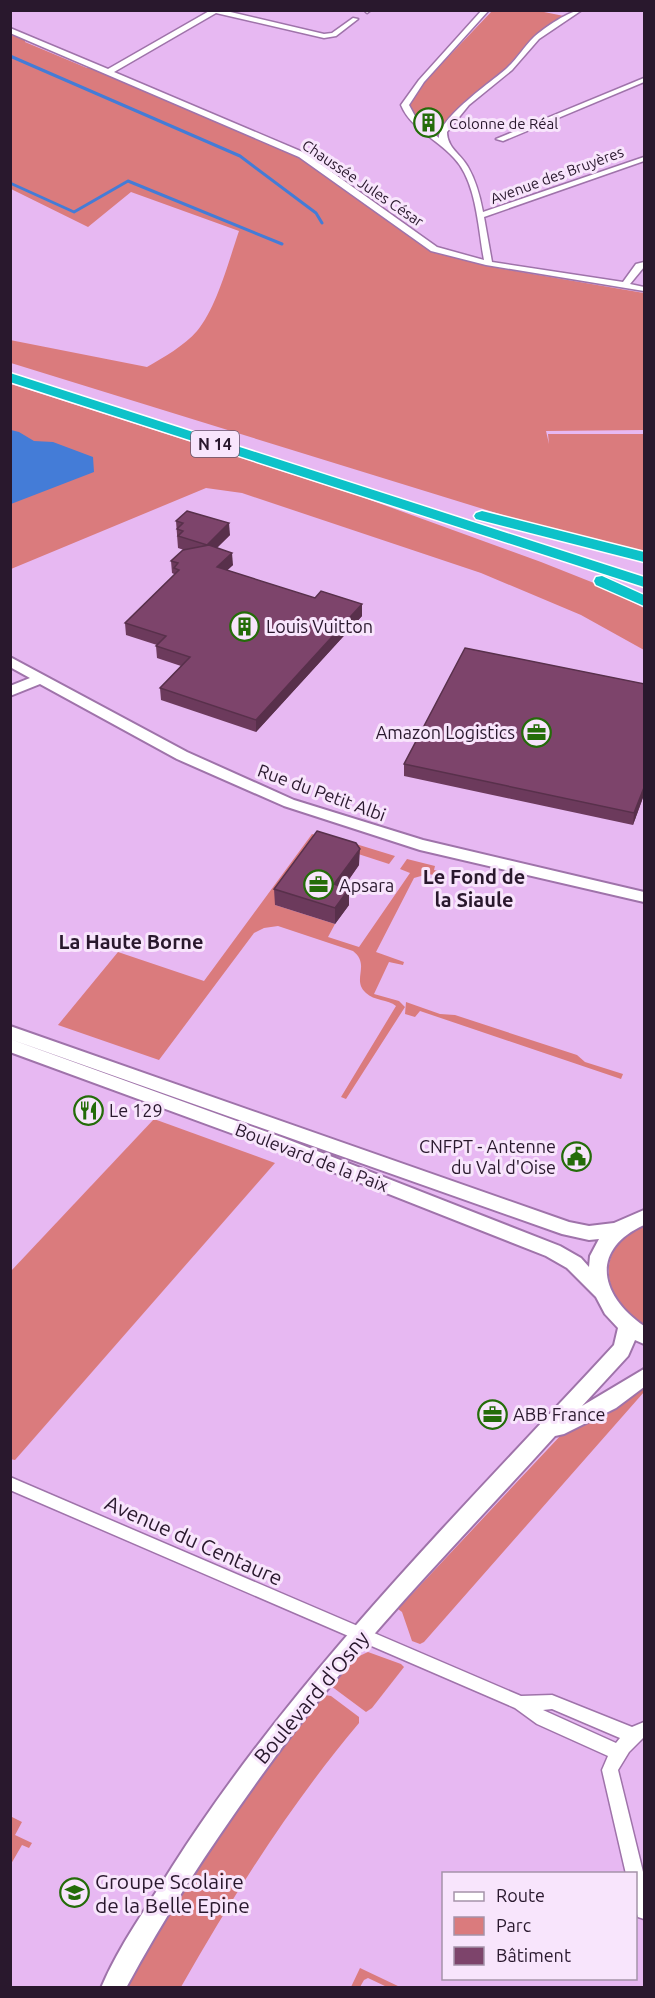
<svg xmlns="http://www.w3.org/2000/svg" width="655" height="1998" font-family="Ubuntu,sans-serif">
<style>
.green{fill:#da7b7d}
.water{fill:#447cd7}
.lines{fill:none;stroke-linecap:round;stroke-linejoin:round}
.stream{stroke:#447cd7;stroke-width:3}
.street-casing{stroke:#9f73aa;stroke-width:3}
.secondary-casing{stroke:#9f73aa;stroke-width:4}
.highway-casing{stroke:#fff;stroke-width:3}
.street{fill:#fff;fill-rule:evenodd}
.secondary{fill:#fff;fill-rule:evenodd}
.highway{fill:#0dc2c9;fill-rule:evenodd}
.wall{fill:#6c3a5c}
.shaded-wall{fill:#58304b}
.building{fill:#7d446b;stroke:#58304b;stroke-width:1.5}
.labels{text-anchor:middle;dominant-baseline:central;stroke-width:6;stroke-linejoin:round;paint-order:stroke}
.far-poi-label{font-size:15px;fill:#29182d;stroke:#f8e5fc;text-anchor:start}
.far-street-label{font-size:15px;fill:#29182d;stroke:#f8e5fc}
.shield{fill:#f8e5fc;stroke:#67566b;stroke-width:1.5}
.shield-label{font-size:16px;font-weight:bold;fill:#29182d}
.poi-label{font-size:18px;fill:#29182d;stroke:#f8e5fc;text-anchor:start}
.street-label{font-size:18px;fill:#29182d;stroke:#f8e5fc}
.neighbourhood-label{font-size:20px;font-weight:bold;fill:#29182d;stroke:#f8e5fc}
.near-street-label{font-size:21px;fill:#29182d;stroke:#f8e5fc}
.near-poi-label{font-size:21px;fill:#29182d;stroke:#f8e5fc;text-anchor:start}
</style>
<rect width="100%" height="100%" fill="#e7b8f2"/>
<g class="green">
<path d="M492,11h47l25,5 -30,20 -28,32 -41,33 -18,22 -7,4 -11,-1 -21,-15 1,-13z"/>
<path d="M11,35l14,4v3l62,26h6l200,85 142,100 63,15 146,25v137l-98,1 3,13 -1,-10h96v118l-109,-27 -524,-162 -1,-23 137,27c17,-10 37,-21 50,-36 20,-24 32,-71 42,-100l-108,-39 -43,35 -77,-38z"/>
<path d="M11,384l351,113 179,65 58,23 45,23v42l-63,-35 -100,-42 -239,-80 -36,-5 -195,81z"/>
<path d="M320,833l75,23 -6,8 -40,-13 -74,54 60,19 -7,13 31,10 51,-74 -10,-4 7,-10 28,7 -1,4 8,2 -2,4 -12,-2 -14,4 -38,74 28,10 -1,3 -14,-3 -15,32 25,7 6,6 -59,92 -5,-2 55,-91c-8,-7 -22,-5 -30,-13 -15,-13 5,-28 -13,-42l-75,-25 -14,2 -10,5 -95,127 -101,-35 60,-73 86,29 108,-147 6,2z"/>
<path d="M406,1002l34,12 15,1 122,40 8,7 38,12 -2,5 -201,-68 -5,6 -10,-3z"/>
<path d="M154,1119l121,44 -260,297 -5,-1 1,-188z"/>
<path d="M644,1226v99c-30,-15 -51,-60 -20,-87 6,-5 14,-8 20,-12z"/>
<path d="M644,1386v6l-220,250 -4,2 -8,-3 -10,-29 -4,-3 164,-175z"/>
<path d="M368,1652l33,12 3,3 -32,41 -6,4 -35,-26 24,-28z"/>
<path d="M325,1695l6,1 28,21v6c-69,82 -125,171 -178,264l-55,1c47,-82 96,-161 152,-236 13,-17 30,-45 47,-57z"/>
<path d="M12,1817l10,5 -7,13 17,8 -3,5 -7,-3 -11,19z"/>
<path d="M360,1968l40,19h-13l-19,-9 -4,2 -4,7h-9z"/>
</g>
<path class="water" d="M11,430l8,2 15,9 19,1 40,15 1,15 -83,32z"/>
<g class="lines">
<g class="stream">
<path d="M10,56l230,100 76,57 6,10"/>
<path d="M10,183l64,29 54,-31 154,63"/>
</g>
<defs>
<g id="street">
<path d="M211,10h11l102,24 8,-1 21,-15 5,1 -22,17 -12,2 -108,-25 -102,59 191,81 132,94 47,13c-6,-31 -7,-78 -30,-102 -17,-19 -43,-29 -53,-53l18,-25 63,-70h7l-65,72 -15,23 7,13 23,20c0,-20 52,-56 67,-69 11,-10 18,-22 28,-32 10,-9 36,-27 48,-27l-43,29 -27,31 -43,35 -22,27c0,16 14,22 21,35 8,14 12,29 15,45l161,-55v4l-160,56 8,45 131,20 13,-18 8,-2v5l-14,17 14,3v4l-158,-26 -55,-14 -132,-94 -289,-124v-5l98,41z"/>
<path d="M364,10h7l-4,3z"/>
<path d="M644,78v4l-141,59 -7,-2z"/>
<path d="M10,1477l511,219 31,-1 80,32 12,-5v15l-15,15 -11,18 26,106v43l-6,-2 -2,-6v-37h-10l-24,-104 6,-14 -71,-32 -22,-16 -505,-218zM552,1709l68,29 -4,5 -73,-33z"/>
</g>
<g id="secondary">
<path d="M10,657l177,95 107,48 129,40 221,52v10l-224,-52 -136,-44 -107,-47 -137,-75 -30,12v-10l20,-8 -20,-11z"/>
<path d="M10,1026l559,196 20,4 25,-3 30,-13v15c-55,25 -44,71 0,101v18l-9,-4 -7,16 -46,50 62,-37v18l-28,21 -52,26 -9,2c-87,96 -180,190 -259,293 -62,82 -121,168 -170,259h-25c18,-43 47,-82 71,-121 123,-193 288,-355 442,-522l4,-17 -13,-14 -9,-17 -29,-29 -21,-12 -274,-108 -262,-96v-13l274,99 276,108 21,12 8,9 1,-11 9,-17 -10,1 -27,-6 -552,-195z"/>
</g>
<g id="highway">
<path d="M10,373l634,204v10l-634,-205z"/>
<path d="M482,511l162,41v10l-168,-43 -2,-3 2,-3z"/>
<path d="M602,576l42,19v11l-48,-21 -2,-4 2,-4z"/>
</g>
</defs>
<use href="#street" class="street-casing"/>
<use href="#secondary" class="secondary-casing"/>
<use href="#highway" class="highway-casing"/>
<use href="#street" class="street"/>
<use href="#secondary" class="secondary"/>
<use href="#highway" class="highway"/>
</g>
<g class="wall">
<path d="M176,521l54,14 -13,13 16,17 -6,5 135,46 -106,116 -95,-32 -1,-12 21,-22 -24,-8 -1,-12 1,-1 -31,-10 -1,-12 49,-48v-1l-2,-1 -1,-12 13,-11 -6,-2z"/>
<path d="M645,684v108l-12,33 -229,-49v-12z"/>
<path d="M359,865l-15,22 5,18 -14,19 -60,-19 -1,-16z"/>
</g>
<g class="shaded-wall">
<path d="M229,523l1,12 -23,22v-12z"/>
<path d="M232,553l1,12 -15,14 -1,-12z"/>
<path d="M362,604v12l-106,116v-12z"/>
<path d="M645,785v7l-12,33 1,-12z"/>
<path d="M360,849l-1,16 -25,35v-16z"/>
<path d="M349,889v16l-14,19v-16z"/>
</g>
<g class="building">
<path d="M187,511l42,12 -22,22 -29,-9 5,-5 -6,-2 6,-6 -7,-2z"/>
<path d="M209,545l23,8 -15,14 98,31 6,-7 41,13 -106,116 -96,-32 30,-31 -34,-11 10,-10 -41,-13 54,-53 -5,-2 4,-5 -7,-2 12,-11z"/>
<path d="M465,648l180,36v101l-11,28 -230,-49z"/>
<path d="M317,831l39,12 4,6 -26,35 15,5 -14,19 -61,-19z"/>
</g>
<defs>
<symbol id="building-ring" viewBox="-11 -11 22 22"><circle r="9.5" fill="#f8e5fc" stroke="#246c09" stroke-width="1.5"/><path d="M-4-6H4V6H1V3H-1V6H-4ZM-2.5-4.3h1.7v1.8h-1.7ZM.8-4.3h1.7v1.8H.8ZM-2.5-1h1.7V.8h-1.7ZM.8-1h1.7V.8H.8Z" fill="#246c09"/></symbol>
<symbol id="office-ring" viewBox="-11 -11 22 22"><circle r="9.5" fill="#f8e5fc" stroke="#246c09" stroke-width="1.5"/><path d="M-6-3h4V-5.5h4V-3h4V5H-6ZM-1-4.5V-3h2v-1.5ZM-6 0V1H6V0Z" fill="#246c09"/></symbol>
<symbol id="restaurant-ring" viewBox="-11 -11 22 22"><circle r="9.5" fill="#f8e5fc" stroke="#246c09" stroke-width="1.5"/><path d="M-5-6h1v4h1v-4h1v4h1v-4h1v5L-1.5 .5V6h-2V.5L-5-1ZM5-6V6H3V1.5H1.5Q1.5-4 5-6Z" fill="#246c09"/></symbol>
<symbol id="civic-ring" viewBox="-11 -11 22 22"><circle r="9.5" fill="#f8e5fc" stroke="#246c09" stroke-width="1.5"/><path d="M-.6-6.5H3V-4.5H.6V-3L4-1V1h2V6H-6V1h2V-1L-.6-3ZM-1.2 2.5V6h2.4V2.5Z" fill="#246c09"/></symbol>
<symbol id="school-ring" viewBox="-11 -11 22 22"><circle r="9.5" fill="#f8e5fc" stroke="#246c09" stroke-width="1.5"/><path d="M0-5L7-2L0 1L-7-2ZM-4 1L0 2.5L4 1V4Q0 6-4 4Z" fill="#246c09"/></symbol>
</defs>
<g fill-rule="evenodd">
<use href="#building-ring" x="412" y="106" width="33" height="33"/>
<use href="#building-ring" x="228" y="610" width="33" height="33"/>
<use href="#office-ring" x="520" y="716" width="33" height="33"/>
<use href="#office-ring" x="302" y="868" width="33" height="33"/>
<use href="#restaurant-ring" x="72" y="1094" width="33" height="33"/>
<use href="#civic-ring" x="560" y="1140" width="33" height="33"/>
<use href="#office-ring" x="476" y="1398" width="33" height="33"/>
<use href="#school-ring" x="58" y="1876" width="33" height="33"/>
</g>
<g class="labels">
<g class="far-poi-label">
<text x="449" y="123">Colonne de Réal</text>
</g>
<g class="far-street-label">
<text transform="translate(557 175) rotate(-20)">Avenue des Bruyères</text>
<text transform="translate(363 183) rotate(34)">Chaussée Jules César</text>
</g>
<rect class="shield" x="191" y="431" width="48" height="26" rx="4.5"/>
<g class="shield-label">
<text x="215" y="444">N 14</text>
</g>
<g class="poi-label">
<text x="266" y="626">Louis Vuitton</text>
<text x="515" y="732" text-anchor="end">Amazon Logistics</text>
<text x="339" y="885">Apsara</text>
<text x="109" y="1110">Le 129</text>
<text x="556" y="1146" text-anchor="end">CNFPT - Antenne<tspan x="556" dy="21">du Val d'Oise</tspan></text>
<text x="513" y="1414">ABB France</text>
</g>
<g class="street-label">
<text transform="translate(322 792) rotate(20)">Rue du Petit Albi</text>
<text transform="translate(312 1157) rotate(21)">Boulevard de la Paix</text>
</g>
<g class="neighbourhood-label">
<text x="474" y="876">Le Fond de<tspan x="474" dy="23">la Siaule</tspan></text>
<text x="131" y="941">La Haute Borne</text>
</g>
<g class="near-street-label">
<text transform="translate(194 1540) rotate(24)">Avenue du Centaure</text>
<text transform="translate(311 1697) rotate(-50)">Boulevard d'Osny</text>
</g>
<g class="near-poi-label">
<text x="95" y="1881">Groupe Scolaire<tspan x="95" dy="24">de la Belle Epine</tspan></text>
</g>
</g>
<rect width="655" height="1998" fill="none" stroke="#29182d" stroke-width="24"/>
<rect x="442" y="1872" width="195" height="108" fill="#f8e5fc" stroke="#a593a9" stroke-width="1.5"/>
<rect x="454" y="1892" width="30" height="9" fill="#ffffff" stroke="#a593a9" stroke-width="1.5"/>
<text x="496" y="1902" font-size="18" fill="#29182d">Route</text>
<rect x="454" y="1917" width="30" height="18" fill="#da7b7d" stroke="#a593a9" stroke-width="1.5"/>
<text x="496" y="1932" font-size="18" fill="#29182d">Parc</text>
<rect x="454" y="1947" width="30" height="18" fill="#7d446b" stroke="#a593a9" stroke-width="1.5"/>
<text x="496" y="1962" font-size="18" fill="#29182d">Bâtiment</text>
</svg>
